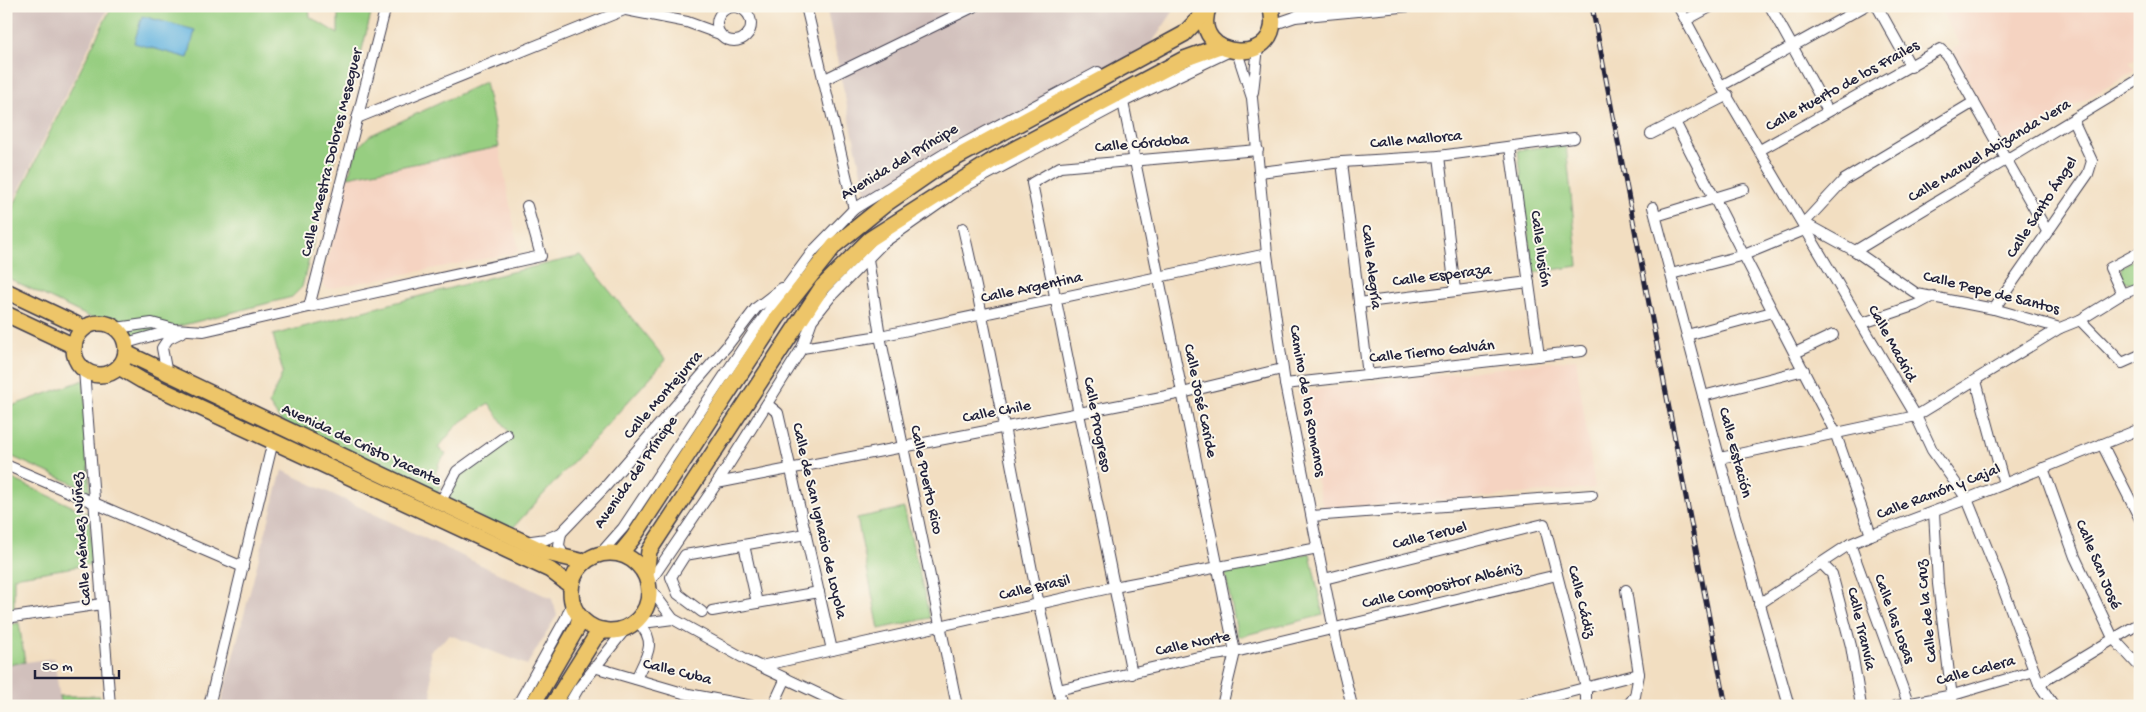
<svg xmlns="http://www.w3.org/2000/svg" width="2146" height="712" font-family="'Gochi Hand',sans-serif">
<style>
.built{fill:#f5d3c1}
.industrial{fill:#d1c0bc}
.green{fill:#97ce81;stroke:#5c785e}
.water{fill:#66b5e0;stroke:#446c8e}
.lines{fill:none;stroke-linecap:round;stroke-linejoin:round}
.street-casing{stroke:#413e4f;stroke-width:12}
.primary-casing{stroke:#413e4f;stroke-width:18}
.street{stroke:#fff;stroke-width:10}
.primary{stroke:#edc569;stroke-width:15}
.rail-casing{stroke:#22223b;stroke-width:5}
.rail{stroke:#fbf7ec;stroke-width:3;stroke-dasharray:9;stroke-linecap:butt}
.labels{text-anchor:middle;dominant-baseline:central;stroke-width:4;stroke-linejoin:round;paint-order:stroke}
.street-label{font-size:16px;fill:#22223b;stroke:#fbf7ec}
</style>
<rect width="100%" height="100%" fill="#fbf7ec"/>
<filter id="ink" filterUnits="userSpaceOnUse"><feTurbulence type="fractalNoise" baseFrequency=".02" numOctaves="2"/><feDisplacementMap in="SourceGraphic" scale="10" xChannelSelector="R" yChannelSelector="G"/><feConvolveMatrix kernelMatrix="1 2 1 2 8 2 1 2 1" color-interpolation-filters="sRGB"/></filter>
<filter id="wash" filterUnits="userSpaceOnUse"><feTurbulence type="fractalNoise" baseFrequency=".0096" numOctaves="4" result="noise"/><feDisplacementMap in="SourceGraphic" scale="20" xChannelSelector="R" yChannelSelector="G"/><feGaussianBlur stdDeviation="1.12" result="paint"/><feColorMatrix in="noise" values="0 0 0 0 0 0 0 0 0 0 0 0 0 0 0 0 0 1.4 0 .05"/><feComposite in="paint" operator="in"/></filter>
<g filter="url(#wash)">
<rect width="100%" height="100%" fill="#f2dec1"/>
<g class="built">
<path d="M1938,6h202v52l-11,3 6,10 -131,75 -52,-97 8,-5z"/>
<path d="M499,147l20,105 -192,37 -5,-6 26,-106z"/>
<path d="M1576,359l19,129 -272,21 -25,-117z"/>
</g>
<g class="industrial">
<path d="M6,6h103l-103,211z"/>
<path d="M826,6h351l-26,38 -284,157z"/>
<path d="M282,470l270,129 5,16 -30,50 -77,-30 -20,16 2,55h-212z"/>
<path d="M54,658l7,48h-55v-41z"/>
</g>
<g class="green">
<path d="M112,6h197l1,11 28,17v-28h35l-71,281 -10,10 -159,41 -127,-61v-56z"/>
<path d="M485,82l14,65 -151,30 9,-28 12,-13z"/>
<path d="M1566,144l12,122 -45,7 -15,-123z"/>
<path d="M581,256l85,104 -156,171 -65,-29 21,-35 47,-29 -24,-35 -32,22 -19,23 8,6 -8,10 1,2 -4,7 7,7 -5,17 -157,-77 -11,-16 14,-32 -10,-37 234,-62z"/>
<path d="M2140,256v25l-7,3 -11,-4 -1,-13z"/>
<path d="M84,380l6,111 -84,-37v-46z"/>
<path d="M6,476l83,38 4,50 -79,13v33l-8,1z"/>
<path d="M904,508l26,110 -51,11 -22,-111z"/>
<path d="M1310,553l13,62 -85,22 -13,-65z"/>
<path d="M19,623l6,39 -19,3v-40z"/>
<path d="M59,696h41l1,10h-40z"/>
</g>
<path class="water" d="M142,16l53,14 -7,28 -54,-15z"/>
</g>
<g filter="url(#ink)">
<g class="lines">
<defs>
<g id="street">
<path d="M806,6l48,203"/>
<path d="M1678,6l43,80 195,330 16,34 35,49 31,76 41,109 15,22"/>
<path d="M1770,6l58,105"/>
<path d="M1877,6l34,61"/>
<circle cx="734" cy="24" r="17"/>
<path d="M626,10l61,12 33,12"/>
<path d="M1295,17l116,-11"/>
<path d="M1686,20l26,-14"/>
<path d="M1272,25l23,-8 18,-11"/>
<path d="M1237,52l15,46 15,156 18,130 52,261 15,61"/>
<path d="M823,80l152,-74"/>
<path d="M1721,86l144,-80"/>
<path d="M1253,92l5,-45"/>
<path d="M1123,102l112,550 -13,54"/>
<path d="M1974,102l-130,78 -40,43 51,28 62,43 77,15 66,19 20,-8 42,-26"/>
<path d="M357,118l277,-112"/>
<path d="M1675,122l160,310 36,103"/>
<path d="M1651,134l77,-39"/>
<path d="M1510,147l29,209"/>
<path d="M1760,150l180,-101 7,6 100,176"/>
<path d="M1439,156l16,134"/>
<path d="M1342,162l26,213"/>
<path d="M1260,172l82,-10 97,-6 135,-18"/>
<path d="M1653,207l81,306 55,193"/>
<path d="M1656,216l88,-27"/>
<path d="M963,228c37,158 60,320 99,478"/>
<path d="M1855,251l285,-172"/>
<path d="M2140,252l-30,16 12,26 18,-7"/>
<path d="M868,259l12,77 77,370"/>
<path d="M1671,274l73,-19 63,-26"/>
<path d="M1359,303l170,-21"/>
<path d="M309,307l232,-51 -14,-50"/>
<path d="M1994,309l94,-135 4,-13 -19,-41"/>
<path d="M2080,320l42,43 18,-8"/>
<path d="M1863,323l53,-18 17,-9"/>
<path d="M116,328l36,-5 22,6 30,2 105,-24 77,-301"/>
<path d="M1687,335l85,-23"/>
<path d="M126,343l47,-13"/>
<path d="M802,348l78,-12 387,-82"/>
<path d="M1795,353l38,-18"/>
<path d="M84,370l26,336"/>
<path d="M167,374l-5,-26 6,-9 16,-8"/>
<path d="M1976,381l28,103"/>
<path d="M1285,384l297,-33"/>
<path d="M1703,396l101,-26"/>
<path d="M767,404l11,9 54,237"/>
<path d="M2102,444l38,75"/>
<path d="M1720,458l196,-42 144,-88"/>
<path d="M6,465l237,102"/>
<path d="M2043,468l32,89 38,81 25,27"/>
<path d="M717,483l465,-90 100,-24"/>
<path d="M440,503l17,-32 50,-36"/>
<path d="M1934,512l4,72 15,122"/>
<path d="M1312,516l280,-21"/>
<path d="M561,533l-2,12 5,13"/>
<path d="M525,542l21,-3 15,-6 45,-47 121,-140 29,-38 26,-20"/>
<path d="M1850,544l58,159"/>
<path d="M744,545l13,58"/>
<path d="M600,554l23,-26 131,-197 59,-80 41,-42 90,-55 154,-82"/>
<path d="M1821,563l11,11 19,72 10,60"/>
<path d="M1324,579l220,-55 42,163v19"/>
<path d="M649,583l68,-100 85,-135 10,-28 20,-25 51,-52 77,-54 163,-87 107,-51"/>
<path d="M650,588l23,31 76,42 95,45"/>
<path d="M1626,590l13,84"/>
<path d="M1759,604l91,-60 21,-9 96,-36 173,-70"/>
<path d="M712,611l107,-19"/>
<path d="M702,612l-24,-18 -7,-17 14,-22 121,-21"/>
<path d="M6,618l96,-14"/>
<path d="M635,624l38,-5"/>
<path d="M761,666l353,-79 204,-39"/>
<path d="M594,667l89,26 69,13"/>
<path d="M1132,674l-100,-491 28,-16 198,-17"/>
<path d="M636,679c10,-23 22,-36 3,-56"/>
<path d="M2039,684l101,-61"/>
<path d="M1058,690l136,-32 41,-6 322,-77"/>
<path d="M209,706l64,-265"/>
<path d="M517,706l49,-88 7,-17"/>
<path d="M568,706l10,-17 49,-62"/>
<path d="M773,706l13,-28"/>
<path d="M1515,706l124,-32 -4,22 -7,9 -6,1"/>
<path d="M1896,706l57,-11 81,-24"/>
</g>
<g id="primary">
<path d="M1209,6c-23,56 81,64 61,0"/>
<path d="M6,291l78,37"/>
<path d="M6,314l68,32"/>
<circle cx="100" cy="349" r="26"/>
<path d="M126,353l421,200 37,9"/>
<path d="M119,367l22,13 409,190 21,16"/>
<circle cx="610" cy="592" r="39"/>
<path d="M620,554l13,-16 144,-220 58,-73 52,-42 52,-36 245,-133 23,-24"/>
<path d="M646,575l3,-24 173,-264 48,-48 120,-77 194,-103 36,-13"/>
<path d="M532,706l45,-78 3,-11"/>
<path d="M552,706l42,-67 9,-9"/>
</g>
</defs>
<use href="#street" class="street-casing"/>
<use href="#primary" class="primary-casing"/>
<use href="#street" class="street"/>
<use href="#primary" class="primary"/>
<defs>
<path id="rail" d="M1592,6l134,700"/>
</defs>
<use href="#rail" class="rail-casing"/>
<use href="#rail" class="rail"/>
</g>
</g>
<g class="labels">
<g class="street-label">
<text transform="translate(1843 87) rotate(-29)">Calle Huerto de los Frailes</text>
<text transform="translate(1416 141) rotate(-5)">Calle Mallorca</text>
<text transform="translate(1142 145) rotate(-5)">Calle Córdoba</text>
<text transform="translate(1990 152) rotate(-31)">Calle Manuel Abizanda Vera</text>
<text transform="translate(333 153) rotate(-76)">Calle Maestra Dolores Meseguer</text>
<text transform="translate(900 163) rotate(-31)">Avenida del Príncipe</text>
<text transform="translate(2043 208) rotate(-57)">Calle Santo Ángel</text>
<text transform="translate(1539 249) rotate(82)">Calle Ilusión</text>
<text transform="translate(1370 267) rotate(83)">Calle Alegría</text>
<text transform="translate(1442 277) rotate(-7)">Calle Esperaza</text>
<text transform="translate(1032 289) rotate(-12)">Calle Argentina</text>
<text transform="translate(1991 294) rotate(14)">Calle Pepe de Santos</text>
<text transform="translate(1891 344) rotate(61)">Calle Madrid</text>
<text transform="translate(1432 353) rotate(-6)">Calle Tierno Galván</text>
<text transform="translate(664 396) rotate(-49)">Calle Montejurra</text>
<text transform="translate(1199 401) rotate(78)">Calle José Caride</text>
<text transform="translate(1306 401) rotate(80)">Camino de los Romanos</text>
<text transform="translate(997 413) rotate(-11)">Calle Chile</text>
<text transform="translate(1096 425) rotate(79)">Calle Progreso</text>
<text transform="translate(361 446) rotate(25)">Avenida de Cristo Yacente</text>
<text transform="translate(1734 453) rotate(75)">Calle Estación</text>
<text transform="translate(637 473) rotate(-55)">Avenida del Príncipe</text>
<text transform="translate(925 480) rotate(78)">Calle Puerto Rico</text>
<text transform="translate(1939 493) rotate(-21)">Calle Ramón y Cajal</text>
<text transform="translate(818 521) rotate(77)">Calle de San Ignacio de Loyola</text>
<text transform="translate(1430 537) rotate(-14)">Calle Teruel</text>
<text transform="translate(83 539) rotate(-94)">Calle Méndez Núñez</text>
<text transform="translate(2097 565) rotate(67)">Calle San José</text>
<text transform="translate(1442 587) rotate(-13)">Calle Compositor Albéniz</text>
<text transform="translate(1035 589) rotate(-13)">Calle Brasil</text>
<text transform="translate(1580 602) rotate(76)">Calle Cádiz</text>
<text transform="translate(1928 611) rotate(-96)">Calle de la Cruz</text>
<text transform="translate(1893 619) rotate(70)">Calle las Losas</text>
<text transform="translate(1860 629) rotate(77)">Calle Tranvía</text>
<text transform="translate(1193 645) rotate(-12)">Calle Norte</text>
<text transform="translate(1976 672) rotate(-15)">Calle Calera</text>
<text transform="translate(677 673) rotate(14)">Calle Cuba</text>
</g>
</g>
<rect width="2146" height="712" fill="none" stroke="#fbf7ec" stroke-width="25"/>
<path d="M35 670v8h84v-8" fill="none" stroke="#22223b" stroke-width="2.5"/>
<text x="42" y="670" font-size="15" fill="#22223b" stroke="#fbf7ec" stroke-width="4" paint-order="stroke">50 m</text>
</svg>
